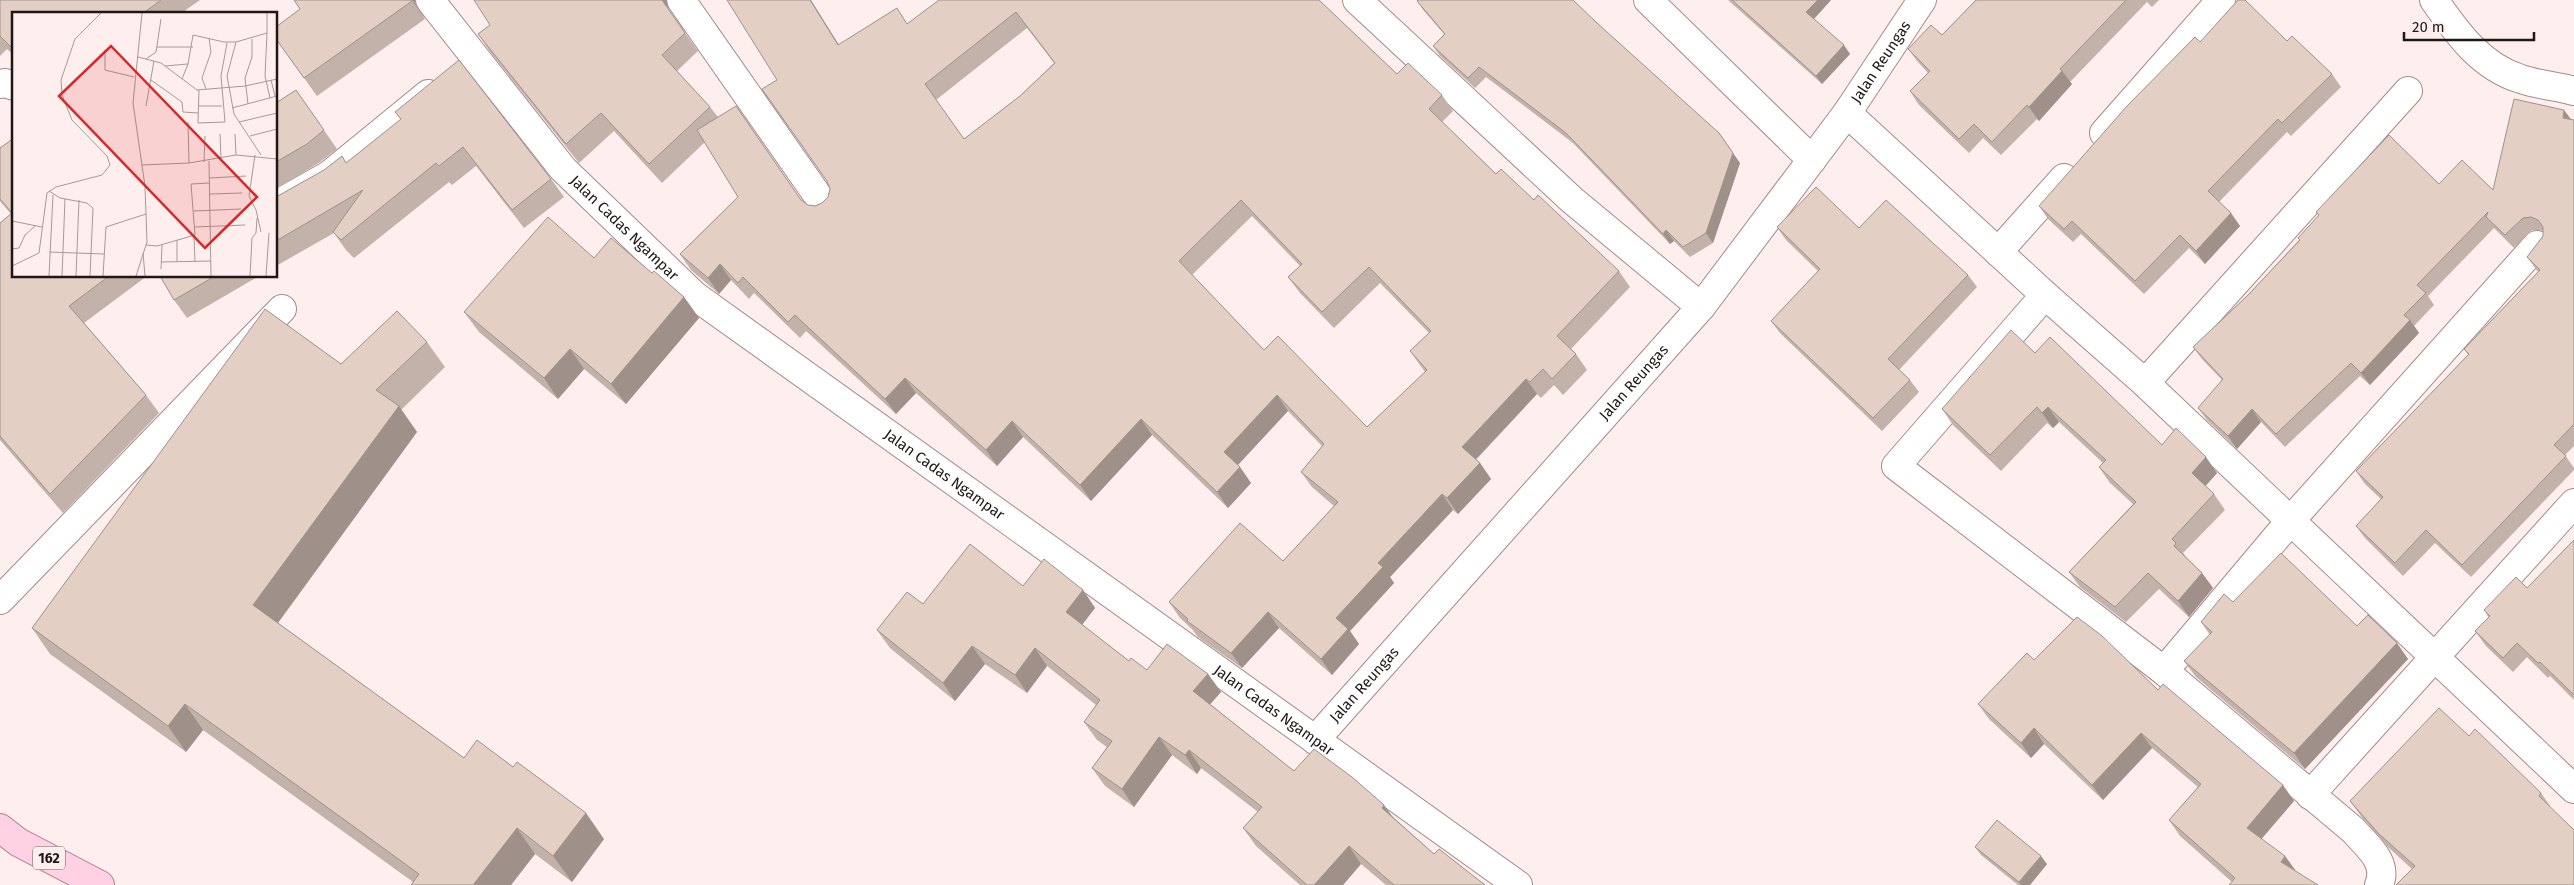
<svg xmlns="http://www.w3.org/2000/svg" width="2574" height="885" font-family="'Fira Sans',sans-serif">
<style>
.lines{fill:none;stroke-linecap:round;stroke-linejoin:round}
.minor-casing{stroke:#a28c8a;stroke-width:30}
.major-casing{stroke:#b17c8e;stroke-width:30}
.minor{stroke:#fff;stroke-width:28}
.major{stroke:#ffd1e2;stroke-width:28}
.wall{fill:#c3b2a9;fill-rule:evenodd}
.shaded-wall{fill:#9f9189}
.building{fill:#e3cfc4;stroke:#9f9189;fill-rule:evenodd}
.labels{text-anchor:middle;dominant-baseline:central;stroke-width:4.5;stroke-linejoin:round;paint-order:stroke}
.shield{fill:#feefee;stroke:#625857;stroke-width:1}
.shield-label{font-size:14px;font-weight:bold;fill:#1f1716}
.street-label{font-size:15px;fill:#1f1716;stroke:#feefee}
.inset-road{fill:none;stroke:#a59998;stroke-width:1}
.view{fill:#d62828;fill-opacity:0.15;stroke:#d62828;stroke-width:2.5}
.inset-edge{fill:none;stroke:#1f1716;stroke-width:2.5}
</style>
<rect width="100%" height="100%" fill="#feefee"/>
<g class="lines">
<defs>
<g id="minor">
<path id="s1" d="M430,0l133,169 132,127 823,589"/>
<path d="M681,0l144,206"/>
<path d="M1357,0l215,200 129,107"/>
<path d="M1648,0l164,160"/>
<path d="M2434,0c23,33 47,67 87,79 17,6 36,7 53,12"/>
<path d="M0,84l5,-1 9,3"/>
<path d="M1847,113l198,182 100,88 429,406"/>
<path d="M2104,133l117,-133"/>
<path d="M276,205l53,-30 99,-81"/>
<path d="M1998,252l66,-74"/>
<path d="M2045,295l-149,171 268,205 189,159c13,15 36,32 26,55"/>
<path d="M2145,383l263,-292"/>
<path d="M0,600l282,-291"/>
<path d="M2164,671l127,-151 246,-275"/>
<path id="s2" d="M1315,740l386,-433 146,-194 75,-113"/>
<path d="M2310,795l264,-292"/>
</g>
<path id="major" d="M0,828l18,14 82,43"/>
</defs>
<use href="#minor" class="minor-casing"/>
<use href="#major" class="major-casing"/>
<use href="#minor" class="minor"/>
<use href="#major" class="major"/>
</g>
<g class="wall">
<path d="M0,0h200l-20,14h-166v41l-7,-6 -7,7z"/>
<path d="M294,0h121v2l10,17 -108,77 -41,-57 24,-30z"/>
<path d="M939,0h380l78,74 45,21 11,16 -11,11 54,52 38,26 85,71 11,16 -59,62 5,5 11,16 -24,25 -9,-10 -13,13 -4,-4 -61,66 4,3 11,16 -33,35 -5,-4 -63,67 4,6 -44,48 9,13 -27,31 -53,-47 -37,40 -44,-31 -6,-8 -12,-11 -11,-16 114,-41 51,-55 -22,-19 -11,-15 21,-26 -34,-35 -50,54 13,18 -23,25 -76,-73 -61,66 -68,-64 -26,29 -81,-73 -20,21 -90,-83 -6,7 -46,-45 -5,6 -18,-19 -12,14 -28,-24 -11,-16 58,-57 -33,-55 -43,41 -48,-52 -35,32 -88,-110 -13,-19 12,-9 178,-16 30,42 -21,20 33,36 8,10 83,83 7,5 7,1 7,-3 6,-6 2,-8 9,-144 69,-21zM1027,28l27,35 -34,33 -56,43 -28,-39zM1252,216l48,50 -12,11 12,16 34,35 46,-45 49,50 -19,18 15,21 -58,55 -103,-77 -72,-75z"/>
<path d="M1728,0h103l-17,19 36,35 -28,30z"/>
<path d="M1976,0h183l-7,7 -5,-5 -77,80 2,2 -33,37 -2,-2 -36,36 -18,-17 -14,15 -50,-48 -9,-14 18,-18 -10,-11 -10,-13 34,-14z"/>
<path d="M1417,1l323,162 -27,80 -23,14 -16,-16 -4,3 -97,-101 -87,-66 -11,11 -35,-32 -7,-10 11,-12 -20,-23z"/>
<path d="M2287,41l45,33 9,13 -50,49 -4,-4 -68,70 21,24 -35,38 -16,-16 -45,46 -63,-60 -8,8 -25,-23 -9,-13 161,-164z"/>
<path d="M296,90l41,59 -17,13 -44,27v-86z"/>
<path d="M395,112l156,67 13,18 -40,31 -48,-62 -24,19 -3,-3 -95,76 -8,-8 -12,-17 -58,33v-69l70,-34 55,-43z"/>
<path d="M2571,119l3,1v326l-9,9 9,13v2l-103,107 -36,-34 -32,33 -38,-38 -9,-12 25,-27 -16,-15 -9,-13 112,-116 -4,-6 74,-77 -11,-15 16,-21v-5l-3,-1h-8l-18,18 -20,-20 -66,68 6,9 -20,21 5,7 -49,52 -10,-9 -75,71 -24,-25 -24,27 -30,-29 -9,-12 24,-28 -20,-21 -9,-12 54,-51 52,-56 20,-24 -3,-4 123,-28 54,6z"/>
<path d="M14,138v138h133l-63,47 62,72 13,18 -96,100 -63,-73v-217l11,-9 -11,-13v-53z"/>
<path d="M1777,227l82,1 109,47 9,12 -78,83 11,10 9,12 -37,39 -102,-98 -9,-12 47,-50 -32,-31z"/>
<path d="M594,258l90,39 15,21 -73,86 -42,-35 -26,30 -79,-67 -15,-20z"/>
<path d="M160,276h99l-72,42 -13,-18z"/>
<path d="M427,342l18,25 -44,43 16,22 -139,191 186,135 140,81 -32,43 -37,-28 -24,31h-100l2,-3 -210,-152 -17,22 -136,-98 -18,-26 309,-264z"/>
<path d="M2035,353l127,92 55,28 -12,13 9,8 11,16 -42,43 4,5 15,15 11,15 -24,29 -30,-28 -33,33 -46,-35 -11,-15 64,-68 -23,-21 -11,-16 4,-4 -44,-41 -6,6 -6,-5 -46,48 -48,-46 -11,-16z"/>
<path d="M2574,540v160l-24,-24 -2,2 -21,-21 -14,15 -27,-26 -11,-15 14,-13 -5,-8 43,-22z"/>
<path d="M1023,586l60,4 12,18 -13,17 47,36 18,9 61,4 13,18 -11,12 84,67 99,46 41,37 51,31h-99l-25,-21 -18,21h-43l-44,-39 -13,-18 15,-16 -57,-44 -4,6 -25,-19 -38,52 -29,-21 -13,-18 15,-21 -10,-7 -13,-18 12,-17 -49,-39 -20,27 -42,-29 -30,37 -65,-53 -13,-18 46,-26z"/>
<path d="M2233,602l124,24 51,33 -103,110 -109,-92 -12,-16 26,-26 -9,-13z"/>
<path d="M2034,660l124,30 136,111 -32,37 -30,44 -52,-46 -11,-16 29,-33 -46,-39 -49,52 -59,-56 -13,14 -42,-39 -11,-15z"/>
<path d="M2469,736l72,57 9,13 -138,63 -23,-21 -28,-32 -11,-15z"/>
<path d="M1975,847l72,17 -17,21h-12l-37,-30z"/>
</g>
<g class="shaded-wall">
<path d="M412,0h3v2l10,17z"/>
<path d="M662,0h5l1,9z"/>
<path d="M810,0h1l38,61 -11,-16z"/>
<path d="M1818,0h13l-19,21 -6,-9z"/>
<path d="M1844,45l6,9 -28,30 -6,-8z"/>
<path d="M2062,71l10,13 -33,37 -10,-14z"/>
<path d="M2564,110l9,12 -10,-4z"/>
<path d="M1719,133l21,30 -27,80 -7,-10z"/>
<path d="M2231,213l9,13 -35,38 -9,-13z"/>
<path d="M1666,230l8,11 -4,3 -7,-10z"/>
<path d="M720,264l11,16 -12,14 -11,-16z"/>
<path d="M684,297l15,21 -73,86 -15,-20z"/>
<path d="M2410,320l9,13 -49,52 -9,-12z"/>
<path d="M570,349l14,20 -26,30 -14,-21z"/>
<path d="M905,378l11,15 -20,21 -11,-15z"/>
<path d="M1526,379l11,15 -64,68 -11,-15z"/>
<path d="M1277,395l11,16 -53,57 -11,-16z"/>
<path d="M399,406l18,26 -145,199 -19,-26z"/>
<path d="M2048,407l11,15 -6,6 -11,-15z"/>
<path d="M2252,409l9,13 -24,27 -9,-13z"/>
<path d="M1141,419l11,16 -61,66 -11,-16z"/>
<path d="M1012,421l11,16 -26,29 -11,-16z"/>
<path d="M2206,457l11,16 -14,16 -11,-16z"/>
<path d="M1480,463l11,16 -33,35 -11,-16z"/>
<path d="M1240,467l11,16 -23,25 -11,-16z"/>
<path d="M1442,494l11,16 -63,67 4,6 -44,48 9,13 -27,31 -11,-16 15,-41 42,-55z"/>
<path d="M2202,573l11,15 -24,29 -11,-16z"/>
<path d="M1083,590l12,18 -17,22 -12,-18z"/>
<path d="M1268,612l11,16 -37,40 -11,-15z"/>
<path d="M2397,643l11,16 -103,110 -11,-16z"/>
<path d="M972,646l13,18 -30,37 -12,-18z"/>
<path d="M1035,648l12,18 -20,27 -12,-18z"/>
<path d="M1208,674l13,18 -15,17 -13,-18z"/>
<path d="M185,704l18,26 -17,22 -18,-26z"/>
<path d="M2034,728l10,16 -13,14 -10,-15z"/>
<path d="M2141,733l11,15 -49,52 -11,-15z"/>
<path d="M1159,737l13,18 -38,52 -12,-18z"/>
<path d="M1189,750l12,18 -4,6 -12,-19z"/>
<path d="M2283,785l11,16 -36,42 -11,-15z"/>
<path d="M1384,805l13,18 -15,-15z"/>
<path d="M586,813l18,26 -32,43 -19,-26z"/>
<path d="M517,828l18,26 -24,31h-38z"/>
<path d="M1349,846l12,18 -18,21h-29z"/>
<path d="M2041,856l6,8 -17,21h-9l-2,-3z"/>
<path d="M2285,856l11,15 -15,-9z"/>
</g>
<g class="building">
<path d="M0,0h161l-19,14h-128v36l-14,-14z"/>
<path d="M294,0h118v1l-108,77 -28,-39v-12l24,-18z"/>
<path d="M474,0h188l23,33 -23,22 48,52 -61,57 -48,-51 -35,31 -88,-110 12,-9z"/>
<path d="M727,0h83l28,45 59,-37 10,16 32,-24h380l78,74 11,-11 34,32 -13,14 67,65 5,-5 33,31 4,-5 81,76 -62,65 19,18 -24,25 -9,-10 -13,13 -4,-3 -64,68 18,16 -33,35 -5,-4 -64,69 5,4 -47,51 12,11 -27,30 -53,-47 -37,41 -44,-32 1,-2 -19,-17 71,-79 43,38 55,-59 -37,-30 23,-28 -47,-49 -53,57 16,15 -23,25 -76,-73 -61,66 -68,-64 -26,29 -81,-72 -20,21 -90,-84 -7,7 -45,-45 -5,6 -18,-19 -12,14 -28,-24 58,-57 -41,-67 39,-24 65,94 7,5 7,1 7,-3 6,-6 2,-8 -3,-8 -65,-92 15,-9zM1016,12l39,51 -35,33 -56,43 -39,-55zM1241,200l61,64 -14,13 34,35 47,-45 62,64 -21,20 17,19 -60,57 -89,-91 -14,14 -85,-89z"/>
<path d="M1418,0h155l24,23 122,110 14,20 -27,80 -23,14 -17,-17 -3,4 -97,-101 -87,-66 -11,11 -35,-32 12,-12 -28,-33z"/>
<path d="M1732,0h86l-12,12 38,33 -28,31z"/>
<path d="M1976,0h150l-66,69 2,2 -33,36 -2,-2 -35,37 -18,-18 -15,15 -49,-48 20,-20 -22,-22 23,-24 11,10z"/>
<path d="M2238,0h7l42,41 5,-5 40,38 -50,49 -4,-4 -70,72 23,22 -35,38 -16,-16 -45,46 -63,-60 -8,8 -25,-23 88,-100 68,-69 5,5z"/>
<path d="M459,60l92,119 -39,31 -49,-63 -24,19 -3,-3 -95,77 -8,-8 30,-42 -87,51v-44l48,-27 18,-14 4,7 55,-44 -6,-7z"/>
<path d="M296,90l28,40 -17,14 -31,18v-59z"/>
<path d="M2514,99l50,11 -1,8 11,2v304l-20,21 12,11 -104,109 -36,-35 -31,33 -39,-37 27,-29 -27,-26 113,-117 -5,-5 76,-79 -13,-13 16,-21v-9l-5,-7 -7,-3 -8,1 -18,17 -19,-18 2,-5 -71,73 9,8 -22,22 6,5 -49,53 -10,-10 -75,71 -24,-25 -24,27 -30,-28 25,-29 -30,-32 54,-51 53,-56 -2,-2 21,-23 -3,-3 73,-77 50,49 23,-24 31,30z"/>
<path d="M14,138v138h95l-40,30 77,89 -96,99 -50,-58v-213l12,-10 -12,-14v-51z"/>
<path d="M1816,187l43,41 27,-28 82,75 -80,84 22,21 -37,38 -102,-97 49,-52 -43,-42z"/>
<path d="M548,217l46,41 17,-20 41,35 2,-2 30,26 -73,87 -41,-35 -26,29 -80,-66z"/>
<path d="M160,276h55l-41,24z"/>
<path d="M265,309l76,55 56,-53 30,31 -51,48 23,16 -146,199 211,153 13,-18 36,27 4,-5 69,51 -33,43 -36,-28 -44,57h-62l8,-11 -234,-170 -17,22 -136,-98z"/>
<path d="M2011,330l24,23 15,-16 112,108 14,-17 30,29 -14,16 22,21 -42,45 4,4 -2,3 28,27 -24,28 -30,-28 -33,34 -46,-35 67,-70 -37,-35 7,-7 -58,-53 -6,6 -5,-6 -47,48 -48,-46z"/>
<path d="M2574,540v155l-34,-33 -2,1 -21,-20 -14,15 -28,-27 15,-15 -6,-6 32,-33 11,11z"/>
<path d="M970,544l53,42 21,-27 39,31 -17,22 63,49 2,-3 16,12 20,-26 41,30 -15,17 101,80 20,-22 38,28 32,28 -2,3 52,46 5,-5 46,36h-91l-45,-39 -35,39h-7l-64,-57 19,-21 -73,-57 -4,5 -26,-18 -37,52 -30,-21 20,-27 -28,-19 16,-22 -65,-52 -20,27 -43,-29 -29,37 -66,-53 30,-38 16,12z"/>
<path d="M2281,553l76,73 11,-11 29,28 -103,110 -110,-92 28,-29 -11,-10 23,-28 9,8z"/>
<path d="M2077,617l24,18 57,55 5,-6 120,101 -36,43 38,28 -4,6 37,23h-89l6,-7 -66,-58 32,-36 -60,-51 -49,52 -58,-57 -13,15 -43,-39 49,-51 7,7z"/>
<path d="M2439,708l30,28 6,-7 66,64 -2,3 35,34v55h-178l19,-19 -37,-33 -28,-32z"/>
<path d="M1997,820l44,36 -22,26 -44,-35z"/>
</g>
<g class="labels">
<rect class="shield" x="33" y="846.5" width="32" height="23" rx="4"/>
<g class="shield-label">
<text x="49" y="858">162</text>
</g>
<g class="street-label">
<text stroke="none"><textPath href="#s2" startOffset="884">Jalan Reungas</textPath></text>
<text stroke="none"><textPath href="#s1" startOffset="300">Jalan Cadas Ngampar</textPath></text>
<text stroke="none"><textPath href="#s2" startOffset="479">Jalan Reungas</textPath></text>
<text stroke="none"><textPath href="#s1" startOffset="705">Jalan Cadas Ngampar</textPath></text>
<text stroke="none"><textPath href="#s2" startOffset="74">Jalan Reungas</textPath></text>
<text stroke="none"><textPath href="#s1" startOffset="1110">Jalan Cadas Ngampar</textPath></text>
</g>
</g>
<g transform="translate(12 12)">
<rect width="265" height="265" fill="#feefee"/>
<path class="inset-road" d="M255,21l-2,43 5,22M145,35h36M93,38v20l29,7M126,45l23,6 36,27 48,-4 32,-7M134,47l10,-7 5,-33M153,54l23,-2 5,-29 31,7h12M170,67l6,-15M139,68l31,22 1,10 15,1M259,68l4,16M194,77l-4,-11 9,-26 -2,-14M187,78l-1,33 27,-1 -4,-46 6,-33M236,92l-3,-26 7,-21v-18M134,94l8,-45M186,94h24M220,96l45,-12M176,110l1,41M227,110l38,-9M208,122l1,25M223,122l1,21M238,124l27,-7M243,143l-6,41 7,14 5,22M249,143l-27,-41 -7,-38 9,-34 31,-9v-20M197,149l2,115M192,150l1,-26M130,153l47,-2 47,-8 41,4M198,166l36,-2M37,179l11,7 27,5 6,5 -3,68M198,182l32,-1M182,199l47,-2M0,209l30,6M183,215l50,-2M182,224l1,25M165,228v21M134,233l11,1 38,-11 -4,-51 19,-1M0,237l7,-1 6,-13 10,-9M37,240l55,2M131,241l2,23M149,250l50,-1M0,254l27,-13 8,-60 9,-6 46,-12 8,-10 -3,-9 -35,-36 -10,-25 -1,-15 14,-41 26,-26M149,257l1,-24M37,264l4,-81M50,264l3,-77M64,264l3,-76M91,264l3,-49 40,-13M124,264l11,-34 -2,-56 -12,-83 9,-90M238,264l2,-38 4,-5 1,-15M254,264l3,-43"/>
<path class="view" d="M99,34l146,151 -52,51 -146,-152z"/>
<rect width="265" height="265" class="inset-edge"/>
</g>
<path d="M2404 32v8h130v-8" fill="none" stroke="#1f1716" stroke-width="2.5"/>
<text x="2412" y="32" font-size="15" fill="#1f1716" stroke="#feefee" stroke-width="4" paint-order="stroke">20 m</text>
</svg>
